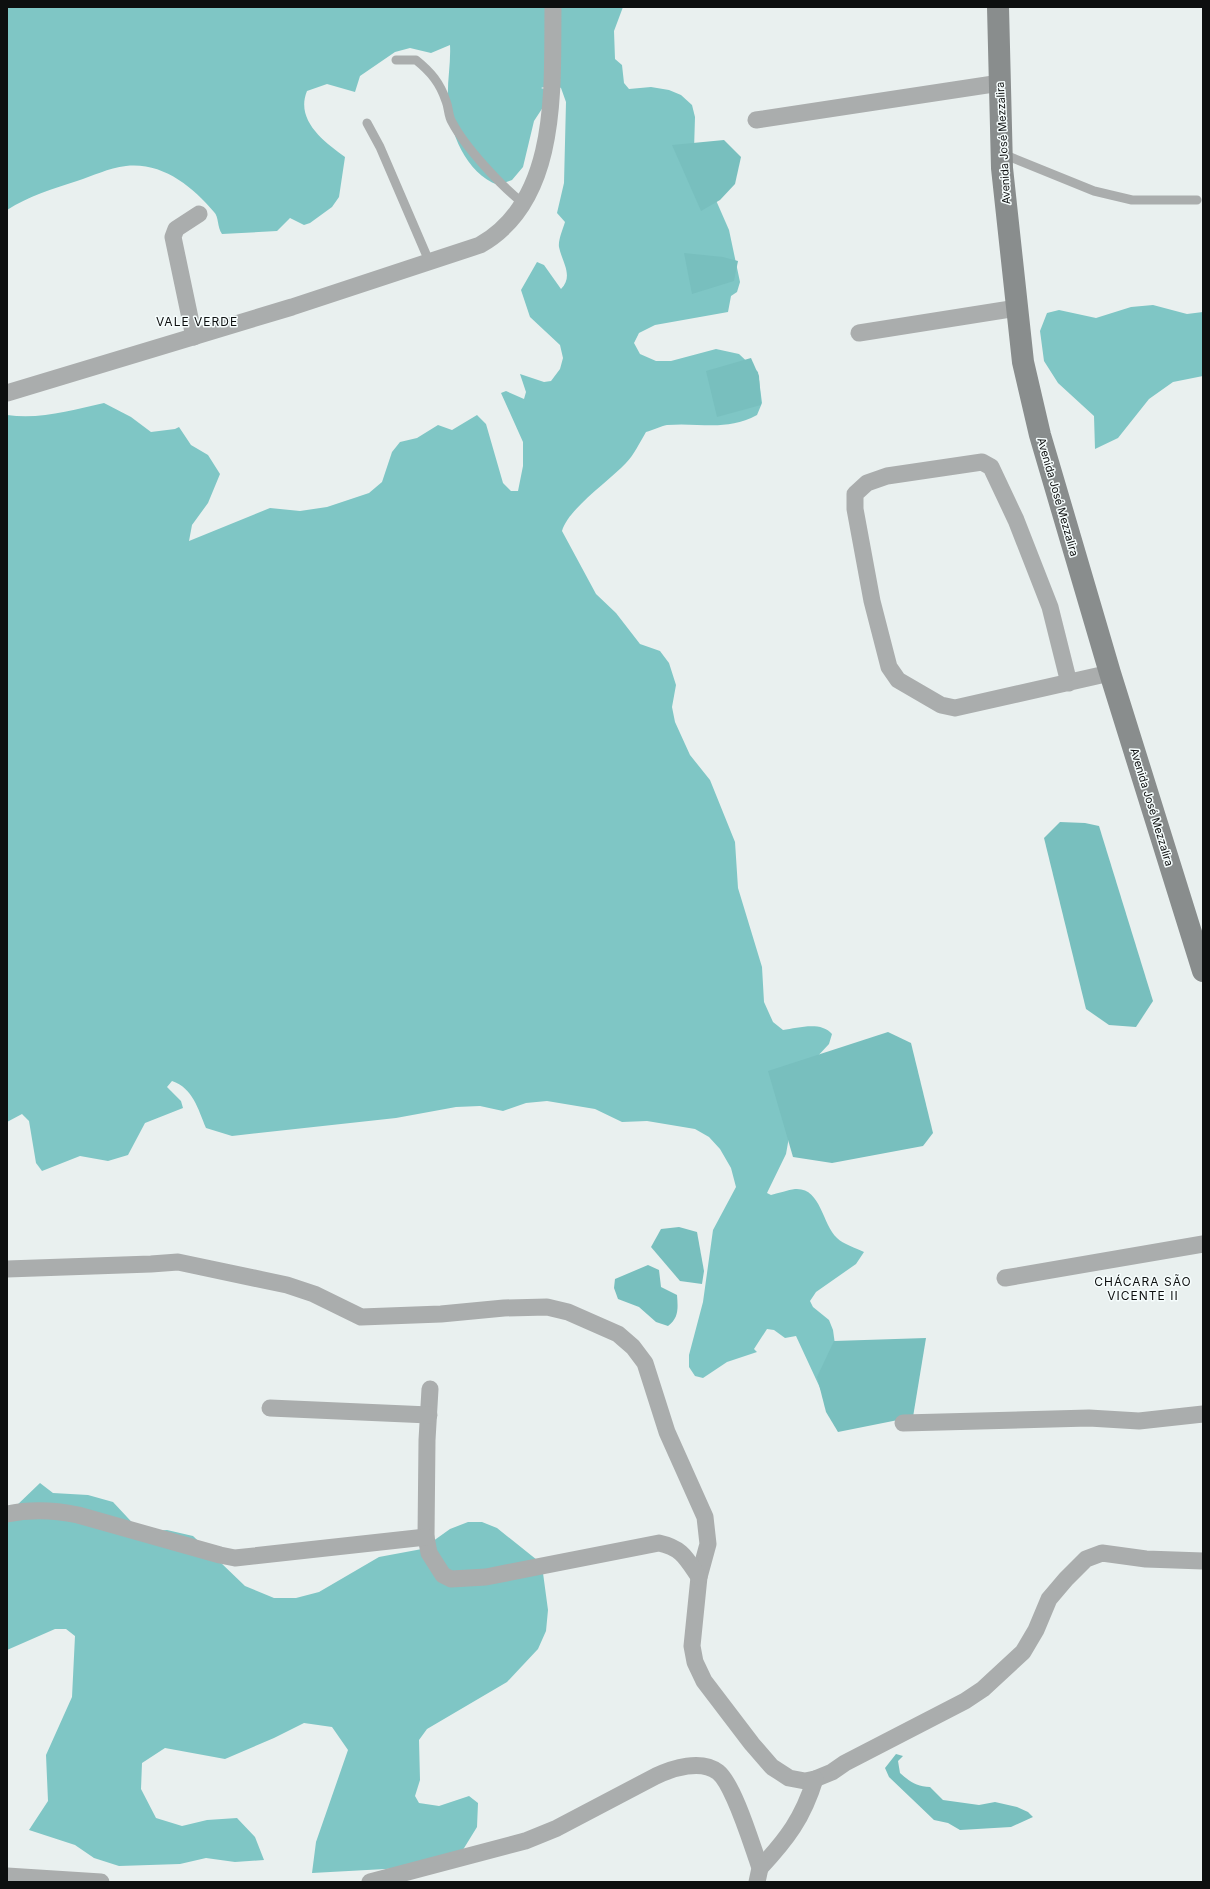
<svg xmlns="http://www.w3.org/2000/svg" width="1210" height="1889" font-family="Inter,sans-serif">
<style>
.forest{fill:#7fc6c5}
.water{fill:#78bfbe}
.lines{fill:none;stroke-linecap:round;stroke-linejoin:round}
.lane{stroke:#aaadad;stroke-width:9}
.street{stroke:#aaadad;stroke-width:17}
.secondary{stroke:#898d8d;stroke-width:22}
.labels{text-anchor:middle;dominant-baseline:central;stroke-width:3;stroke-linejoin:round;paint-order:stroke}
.street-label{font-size:11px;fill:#0d0f0f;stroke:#f6fdfd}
.neighbourhood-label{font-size:12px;letter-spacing:1px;fill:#0d0f0f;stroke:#f6fdfd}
</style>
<rect width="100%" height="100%" fill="#e9f0ef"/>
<g class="forest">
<path d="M7,7h616l-9,24 1,28 7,6 2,18 5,6 22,-2 18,3 12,5 11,10 3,12 -1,33 35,80 11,52 -3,10 -6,4 -3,16 -73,13 -16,8 -5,10 6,11 16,7h15l45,-12 23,5 19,18 4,31 -5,12c-32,17 -57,7 -90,10 -6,1 -14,5 -21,7 -6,10 -12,23 -20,31 -17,18 -58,46 -64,68l34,63 20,19 24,31 20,7 9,12 7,22 -4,22 3,15 15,33 20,25 25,62 3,46 24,79 2,35 9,20 10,8c15,-2 38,-9 49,4l-3,10 -29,31 -14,79 -19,39 4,2c8,-2 17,-5 24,-6 26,-2 27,35 42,49 6,6 19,10 27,14l-8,12 -40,28 -6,9 3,6 16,13 4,10 4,29 -16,31 -25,-54 -11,2 -11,-8 -7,-1 -13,20 3,3 -30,10 -24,16 -8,-2 -6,-9v-12l14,-53 10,-72 23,-43 -5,-19 -11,-19 -11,-12 -14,-8 -48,-8 -25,1 -27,-13 -48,-8 -21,2 -23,8 -23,-5 -24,1 -60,11 -164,18 -26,-8c-8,-19 -13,-40 -34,-47l-5,6 14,14 2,7 -38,15 -17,32 -20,6 -28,-5 -38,15 -6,-8 -7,-42 -7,-7 -15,8v-707c33,5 65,-5 97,-12l27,14 20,15 24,-3 4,-2 12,18 17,10 12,19 -12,29 -16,22 -3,16 81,-33 30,3 27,-4 42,-14 13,-11 10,-30 8,-10 17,-4 21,-13 14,5 25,-15 9,9 17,59 8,8h7l5,-25v-24l-22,-49 5,-2 18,8 2,-7 -6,-18 24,8 7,-1 9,-12 3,-11 -3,-13 -30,-28 -9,-27 16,-28 7,3 17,24c13,-13 1,-27 -2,-42 -1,-7 4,-18 6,-25l-8,-9 7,-30 2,-81 -5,-14 -9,-4 -11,4 9,3 1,4 -17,26 -11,46 -11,13 -14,5c-32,-12 -49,-53 -50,-85 -1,-18 3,-37 2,-55l-19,8 -21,-5 -15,4 -35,24 -5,16 -28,-8 -20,7c-12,29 17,51 38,66l-6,40 -7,10 -22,16 -6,2 -14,-7 -13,13 -55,3c-5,-7 -3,-17 -8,-22 -22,-26 -52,-50 -88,-46 -18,2 -33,10 -49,15 -25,8 -48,15 -70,29z"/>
<path d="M1153,305l34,9 16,-2v64l-30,6 -24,17 -31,39 -23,11 -1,-33 -36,-33 -14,-22 -4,-30 7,-18 12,-3 37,8 35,-11z"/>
<path d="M40,1483l13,10 35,2 25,7 28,30 26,-2 26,6 52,50 29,12h22l23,-6 60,-35 43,-8 28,-20 18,-7h14l15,6 40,32 6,13 5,37 -2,21 -8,18 -31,33 -80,47 -8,11 1,40 -5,16 4,7 20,3 30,-10 9,7 -1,24 -16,26 -39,14 -110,6 4,-31 32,-92 -16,-23 -28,-4 -30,15 -49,21 -60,-11 -23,15 -1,26 15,29 26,8 25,-6 30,-2 18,19 9,23 -29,2 -29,-4 -26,6 -61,2 -25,-8 -19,-13 -46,-15 19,-29 -2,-46 26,-58 3,-61 -9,-7h-11l-48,21v-138l7,-4z"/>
</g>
<g class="water">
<path d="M724,140l17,17 -6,27 -15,16 -19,11 -29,-66z"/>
<path d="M684,253l39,4 15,4 -4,20 -42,13z"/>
<path d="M751,358l8,18 2,29 -44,12 -11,-46z"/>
<path d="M1060,822l25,1 14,3 54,175 -17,26 -27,-2 -23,-16 -42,-171z"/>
<path d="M888,1032l23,11 22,90 -10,13 -91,17 -39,-6 -25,-86z"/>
<path d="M679,1227l18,5 7,39 -2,13 -22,-3 -29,-34 10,-18z"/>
<path d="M648,1265l11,5 2,17 16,8c1,13 2,23 -9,31l-12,-4 -17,-15 -21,-8 -4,-11 1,-9z"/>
<path d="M926,1338l-13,79 -75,15 -12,-20 -9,-35 17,-36z"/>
<path d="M896,1754l7,2 -5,5 2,12c9,8 17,14 30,14l13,13 36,5 16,-3 22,5 11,5 5,5 -22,10 -51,3 -12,-7 -14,-3 -45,-43 -4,-9z"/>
</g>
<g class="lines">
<g class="lane">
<path d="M396,60h20c15,12 24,23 30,41 3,7 2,15 6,21 13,25 49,64 71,81"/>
<path d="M367,123l13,24 49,114"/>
<path d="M1003,154l91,37 38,9h65"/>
</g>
<g class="street">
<path d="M756,120l244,-37"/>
<path d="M859,333l158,-25"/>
<path d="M194,337l-21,-100 3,-8 23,-15"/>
<path d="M7,393l285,-86 188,-62c80,-45 72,-158 73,-238"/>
<path d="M1069,683l-19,-76 -34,-87 -25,-53 -9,-5 -95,14 -20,7 -12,11v15l17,92 17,66 9,13 43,25 14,3 155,-35"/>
<path d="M7,1269l144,-5 27,-2 109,23 27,9 47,23 80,-3 63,-6 43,-1 21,5 50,22 15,13 12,16 22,69 38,85 3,27 -9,33 -7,69 3,16 9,19 48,63 20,23 17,11 16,3 10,-2 17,-7 13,-9 120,-62 18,-12 40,-37 13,-22 13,-31 17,-20 20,-20 16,-6 44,6 57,2"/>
<path d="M1005,1278l198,-34"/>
<path d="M430,1389l-3,51 -1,97 3,16 14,22 8,4 35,-2 173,-34c23,5 27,15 40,34"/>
<path d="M270,1408l159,7"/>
<path d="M903,1423l186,-5 50,3 64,-7"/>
<path d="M7,1514c24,-5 47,-4 71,1l142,40 15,3 191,-21"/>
<path d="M760,1868c27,-29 43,-50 55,-89"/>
<path d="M7,1876l94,6"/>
<path d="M370,1882l155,-41 32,-13 99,-52c17,-8 45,-17 62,-4 15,12 32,67 39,87l3,9 -3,14"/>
</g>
<path class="secondary" d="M998,7l4,161 21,194 17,73 70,238 93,298"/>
</g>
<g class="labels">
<g class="street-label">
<text transform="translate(1003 143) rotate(-93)">Avenida José Mezzalira</text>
<text transform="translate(1058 497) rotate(74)">Avenida José Mezzalira</text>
<text transform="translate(1152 807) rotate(73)">Avenida José Mezzalira</text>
</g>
<g class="neighbourhood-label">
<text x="197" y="321">VALE VERDE</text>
<text x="1143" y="1281">CHÁCARA SÃO<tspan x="1143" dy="14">VICENTE II</tspan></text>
</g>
</g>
<rect width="1210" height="1889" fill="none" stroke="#0d0f0f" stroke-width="16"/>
</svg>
